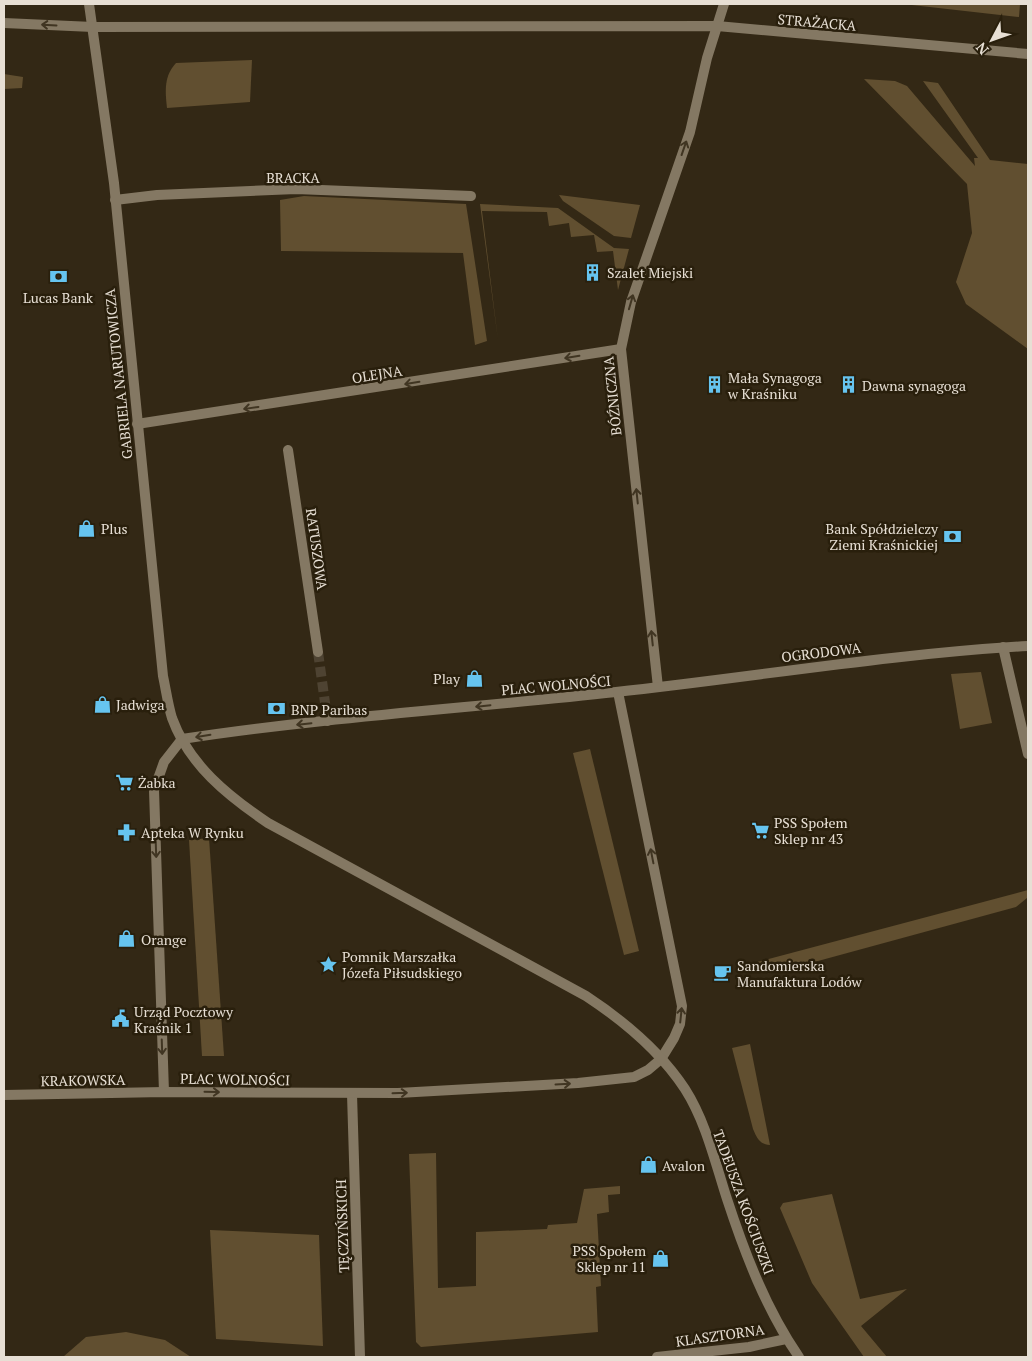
<svg xmlns="http://www.w3.org/2000/svg" width="1032" height="1361" font-family="'PT Serif',serif">
<style>
.green{fill:#614f30}
.lines{fill:none;stroke-linecap:round;stroke-linejoin:round}
.pedestrian-tunnel{stroke:#4e4332;stroke-width:10;stroke-dasharray:10 5;stroke-linecap:butt}
.pedestrian{stroke:#847863;stroke-width:10}
.minor{stroke:#847863;stroke-width:10}
.tertiary{stroke:#847863;stroke-width:10}
.oneway{stroke:#403522}
.labels{text-anchor:middle;dominant-baseline:central;stroke-width:5;stroke-linejoin:round;paint-order:stroke}
.street-label{font-size:14px;fill:#e7dfd4;stroke:#291f0c}
.poi-label{font-size:14px;fill:#e7dfd4;stroke:#291f0c;text-anchor:start}
</style>
<rect width="100%" height="100%" fill="#332815"/>
<g class="green">
<path d="M903,4h117l-1,13z"/>
<path d="M252,60l-2,42 -83,6c-2,-18 -3,-32 9,-45z"/>
<path d="M4,74l19,3 -1,11 -18,1z"/>
<path d="M864,79l31,2 12,5 68,80 -1,-8h4l-55,-77 15,2 52,77 38,4v185l-62,-45 -10,-22 16,-49 -5,-49z"/>
<path d="M559,195l81,10 -9,33 -17,-2 -51,-35z"/>
<path d="M304,196l162,8 21,137 -12,4 -12,-92 -182,-2 -1,-51z"/>
<path d="M480,204l78,4 56,40 15,1 -11,41 -5,-39 -16,1 -3,-17 -23,2 -2,-14 -20,3 -2,-14 -65,-1 16,129z"/>
<path d="M981,672l11,51 -32,6 -9,-55z"/>
<path d="M590,749l49,202 -15,4 -51,-202z"/>
<path d="M209,838l15,218h-22l-13,-216z"/>
<path d="M1028,890l-1,8 -11,9 -220,60 -20,2 -30,-4z"/>
<path d="M750,1044l20,101c-11,-1 -13,-7 -17,-16l-21,-81z"/>
<path d="M436,1153l2,135 38,-2v-54l71,-3 1,-4 29,-2 7,-34 36,-3v8l-12,1 1,17 -12,2 4,72 -5,1 2,45 -177,15 -5,-5 -7,-188z"/>
<path d="M832,1194l28,105 47,-10 -46,37 26,31h-23l-52,-74 -32,-75 3,-5z"/>
<path d="M210,1230l109,5 4,111 -107,-7z"/>
<path d="M126,1332l39,8 26,17h-128l23,-20z"/>
</g>
<g class="lines">
<path class="pedestrian-tunnel" d="M318,652l8,58"/>
<g class="pedestrian">
<path d="M288,450l30,202"/>
<path d="M326,710l1,11"/>
</g>
<g class="minor">
<path d="M115,200l42,-5 139,-6 175,7"/>
<path d="M137,424l484,-75"/>
<path d="M1003,647l25,107"/>
<path d="M658,687l-37,-338 10,-47 59,-170 17,-74 17,-54"/>
<path d="M164,1092l-10,-302 10,-28 18,-23c144,-22 289,-31 434,-47 138,-15 274,-38 412,-46"/>
<path d="M352,1094l8,263"/>
<path d="M4,1095l160,-3 234,1 180,-10 56,-6 14,-7 13,-11 13,-21 6,-14 2,-18 -64,-314"/>
<path d="M657,1357l92,-10 37,-8"/>
</g>
<g class="tertiary">
<path d="M89,4l25,179 49,493c3,14 5,29 9,42 17,47 56,78 96,105l318,173c38,25 74,55 99,93 21,33 30,73 42,110 18,55 39,110 72,158"/>
<path d="M4,23l89,4 624,-1 311,28"/>
</g>
</g>
<defs><path id="oneway-shaft" d="M-6 0H5M1.5-3L5.5 0L1.5 3" fill="none" stroke-width="1.6" stroke-linecap="round" stroke-linejoin="round" transform="scale(1.25)"/></defs>
<g class="oneway">
<use href="#oneway-shaft" transform="translate(49 25) rotate(-177)"/>
<use href="#oneway-shaft" transform="translate(684 148) rotate(-71)"/>
<use href="#oneway-shaft" transform="translate(631 302) rotate(-74)"/>
<use href="#oneway-shaft" transform="translate(572 357) rotate(171)"/>
<use href="#oneway-shaft" transform="translate(412 383) rotate(171)"/>
<use href="#oneway-shaft" transform="translate(251 408) rotate(172)"/>
<use href="#oneway-shaft" transform="translate(637 496) rotate(-96)"/>
<use href="#oneway-shaft" transform="translate(652 638) rotate(-96)"/>
<use href="#oneway-shaft" transform="translate(483 706) rotate(174)"/>
<use href="#oneway-shaft" transform="translate(304 724) rotate(174)"/>
<use href="#oneway-shaft" transform="translate(203 736) rotate(171)"/>
<use href="#oneway-shaft" transform="translate(156 850) rotate(88)"/>
<use href="#oneway-shaft" transform="translate(652 856) rotate(-101)"/>
<use href="#oneway-shaft" transform="translate(681 1015) rotate(-84)"/>
<use href="#oneway-shaft" transform="translate(162 1047) rotate(88)"/>
<use href="#oneway-shaft" transform="translate(563 1084) rotate(-3)"/>
<use href="#oneway-shaft" transform="translate(212 1092) rotate(1)"/>
<use href="#oneway-shaft" transform="translate(400 1093) rotate(-2)"/>
</g>
<defs>
<symbol id="building-bare" viewBox="-9 -9 18 18"><path d="M-4-6H4V6H1V3H-1V6H-4ZM-2.5-4.3h1.7v1.8h-1.7ZM.8-4.3h1.7v1.8H.8ZM-2.5-1h1.7V.8h-1.7ZM.8-1h1.7V.8H.8Z" fill="#66c4ef" stroke="#291f0c" stroke-width="2.5" paint-order="stroke"/></symbol>
<symbol id="bank-bare" viewBox="-9 -9 18 18"><path d="M-6-4H6V4H-6ZM0-2.3a2.3 2.3 0 1 0 0 4.6a2.3 2.3 0 1 0 0-4.6Z" fill="#66c4ef" stroke="#291f0c" stroke-width="2.5" paint-order="stroke"/></symbol>
<symbol id="shop-bare" viewBox="-9 -9 18 18"><path d="M-5-2.5h2.3a2.7 3.5 0 0 1 5.4 0H5L5.5 6h-11ZM-1.5-2.5h3a1.5 2.3 0 0 0-3 0Z" fill="#66c4ef" stroke="#291f0c" stroke-width="2.5" paint-order="stroke"/></symbol>
<symbol id="supermarket-bare" viewBox="-9 -9 18 18"><path d="M-6-5.5h2.5l.6 2H6L4.5 2H-2.5L-4.4-4H-6ZM-1.5 3.2a1.3 1.3 0 1 0 .1 0ZM3 3.2a1.3 1.3 0 1 0 .1 0Z" fill="#66c4ef" stroke="#291f0c" stroke-width="2.5" paint-order="stroke"/></symbol>
<symbol id="pharmacy-bare" viewBox="-9 -9 18 18"><path d="M-2-6h4v4h4v4h-4v4h-4v-4h-4v-4h4Z" fill="#66c4ef" stroke="#291f0c" stroke-width="2.5" paint-order="stroke"/></symbol>
<symbol id="sight-bare" viewBox="-9 -9 18 18"><path d="M0-6L1.8-2.2L6-1.7L2.9 1.2L3.7 5.4L0 3.3L-3.7 5.4L-2.9 1.2L-6-1.7L-1.8-2.2Z" fill="#66c4ef" stroke="#291f0c" stroke-width="2.5" paint-order="stroke"/></symbol>
<symbol id="cafe-bare" viewBox="-9 -9 18 18"><path d="M-5.5-4.5H6V0H3Q3 3.5 0 3.5H-2.5Q-5.5 3.5-5.5 0ZM3-3.2v2h1.7v-2ZM-6 4.5H4V6H-6Z" fill="#66c4ef" stroke="#291f0c" stroke-width="2.5" paint-order="stroke"/></symbol>
<symbol id="civic-bare" viewBox="-9 -9 18 18"><path d="M-.6-6.5H3V-4.5H.6V-3L4-1V1h2V6H-6V1h2V-1L-.6-3ZM-1.2 2.5V6h2.4V2.5Z" fill="#66c4ef" stroke="#291f0c" stroke-width="2.5" paint-order="stroke"/></symbol>
</defs>
<g fill-rule="evenodd">
<use href="#building-bare" x="580" y="260" width="25" height="25"/>
<use href="#bank-bare" x="46" y="264" width="25" height="25"/>
<use href="#building-bare" x="702" y="372" width="25" height="25"/>
<use href="#building-bare" x="836" y="372" width="25" height="25"/>
<use href="#shop-bare" x="74" y="516" width="25" height="25"/>
<use href="#bank-bare" x="940" y="524" width="25" height="25"/>
<use href="#shop-bare" x="462" y="666" width="25" height="25"/>
<use href="#shop-bare" x="90" y="692" width="25" height="25"/>
<use href="#bank-bare" x="264" y="696" width="25" height="25"/>
<use href="#supermarket-bare" x="112" y="770" width="25" height="25"/>
<use href="#supermarket-bare" x="748" y="818" width="25" height="25"/>
<use href="#pharmacy-bare" x="114" y="820" width="25" height="25"/>
<use href="#shop-bare" x="114" y="926" width="25" height="25"/>
<use href="#sight-bare" x="316" y="952" width="25" height="25"/>
<use href="#cafe-bare" x="710" y="960" width="25" height="25"/>
<use href="#civic-bare" x="108" y="1006" width="25" height="25"/>
<use href="#shop-bare" x="636" y="1152" width="25" height="25"/>
<use href="#shop-bare" x="648" y="1246" width="25" height="25"/>
</g>
<g class="labels">
<g class="street-label">
<text transform="translate(817 22) rotate(5)">STRAŻACKA</text>
<text x="293" y="177">BRACKA</text>
<text transform="translate(118 374) rotate(-96)">GABRIELA NARUTOWICZA</text>
<text transform="translate(377 374) rotate(-9)">OLEJNA</text>
<text transform="translate(612 396) rotate(-96)">BÓŹNICZNA</text>
<text transform="translate(317 549) rotate(82)">RATUSZOWA</text>
<text transform="translate(821 652) rotate(-7)">OGRODOWA</text>
<text transform="translate(556 685) rotate(-5)">PLAC WOLNOŚCI</text>
<text transform="translate(235 1079) rotate(1)">PLAC WOLNOŚCI</text>
<text transform="translate(83 1080) rotate(-1)">KRAKOWSKA</text>
<text transform="translate(744 1202) rotate(70)">TADEUSZA KOŚCIUSZKI</text>
<text transform="translate(342 1226) rotate(-92)">TĘCZYŃSKICH</text>
<text transform="translate(720 1335) rotate(-8)">KLASZTORNA</text>
</g>
<g class="poi-label">
<text x="607" y="272">Szalet Miejski</text>
<text x="58" y="297" text-anchor="middle">Lucas Bank</text>
<text x="728" y="377">Mała Synagoga<tspan x="728" dy="16">w Kraśniku</tspan></text>
<text x="862" y="385">Dawna synagoga</text>
<text x="101" y="528">Plus</text>
<text x="938" y="528" text-anchor="end">Bank Spółdzielczy<tspan x="938" dy="16">Ziemi Kraśnickiej</tspan></text>
<text x="460" y="678" text-anchor="end">Play</text>
<text x="116" y="704">Jadwiga</text>
<text x="291" y="709">BNP Paribas</text>
<text x="138" y="782">Żabka</text>
<text x="774" y="822">PSS Społem<tspan x="774" dy="16">Sklep nr 43</tspan></text>
<text x="141" y="832">Apteka W Rynku</text>
<text x="141" y="939">Orange</text>
<text x="342" y="956">Pomnik Marszałka<tspan x="342" dy="16">Józefa Piłsudskiego</tspan></text>
<text x="737" y="965">Sandomierska<tspan x="737" dy="16">Manufaktura Lodów</tspan></text>
<text x="134" y="1011">Urząd Pocztowy<tspan x="134" dy="16">Kraśnik 1</tspan></text>
<text x="662" y="1165">Avalon</text>
<text x="646" y="1250" text-anchor="end">PSS Społem<tspan x="646" dy="16">Sklep nr 11</tspan></text>
</g>
</g>
<rect width="1032" height="1361" fill="none" stroke="#e7dfd4" stroke-width="10"/>
<g transform="translate(992 40) rotate(229)" stroke="#291f0c" stroke-width="4" paint-order="stroke">
<path d="M0-4L9 19L0 12L-9 19Z" fill="#e7dfd4"/>
<text y="-8" font-size="14" font-weight="bold" text-anchor="middle" fill="#e7dfd4">N</text>
</g>
</svg>
